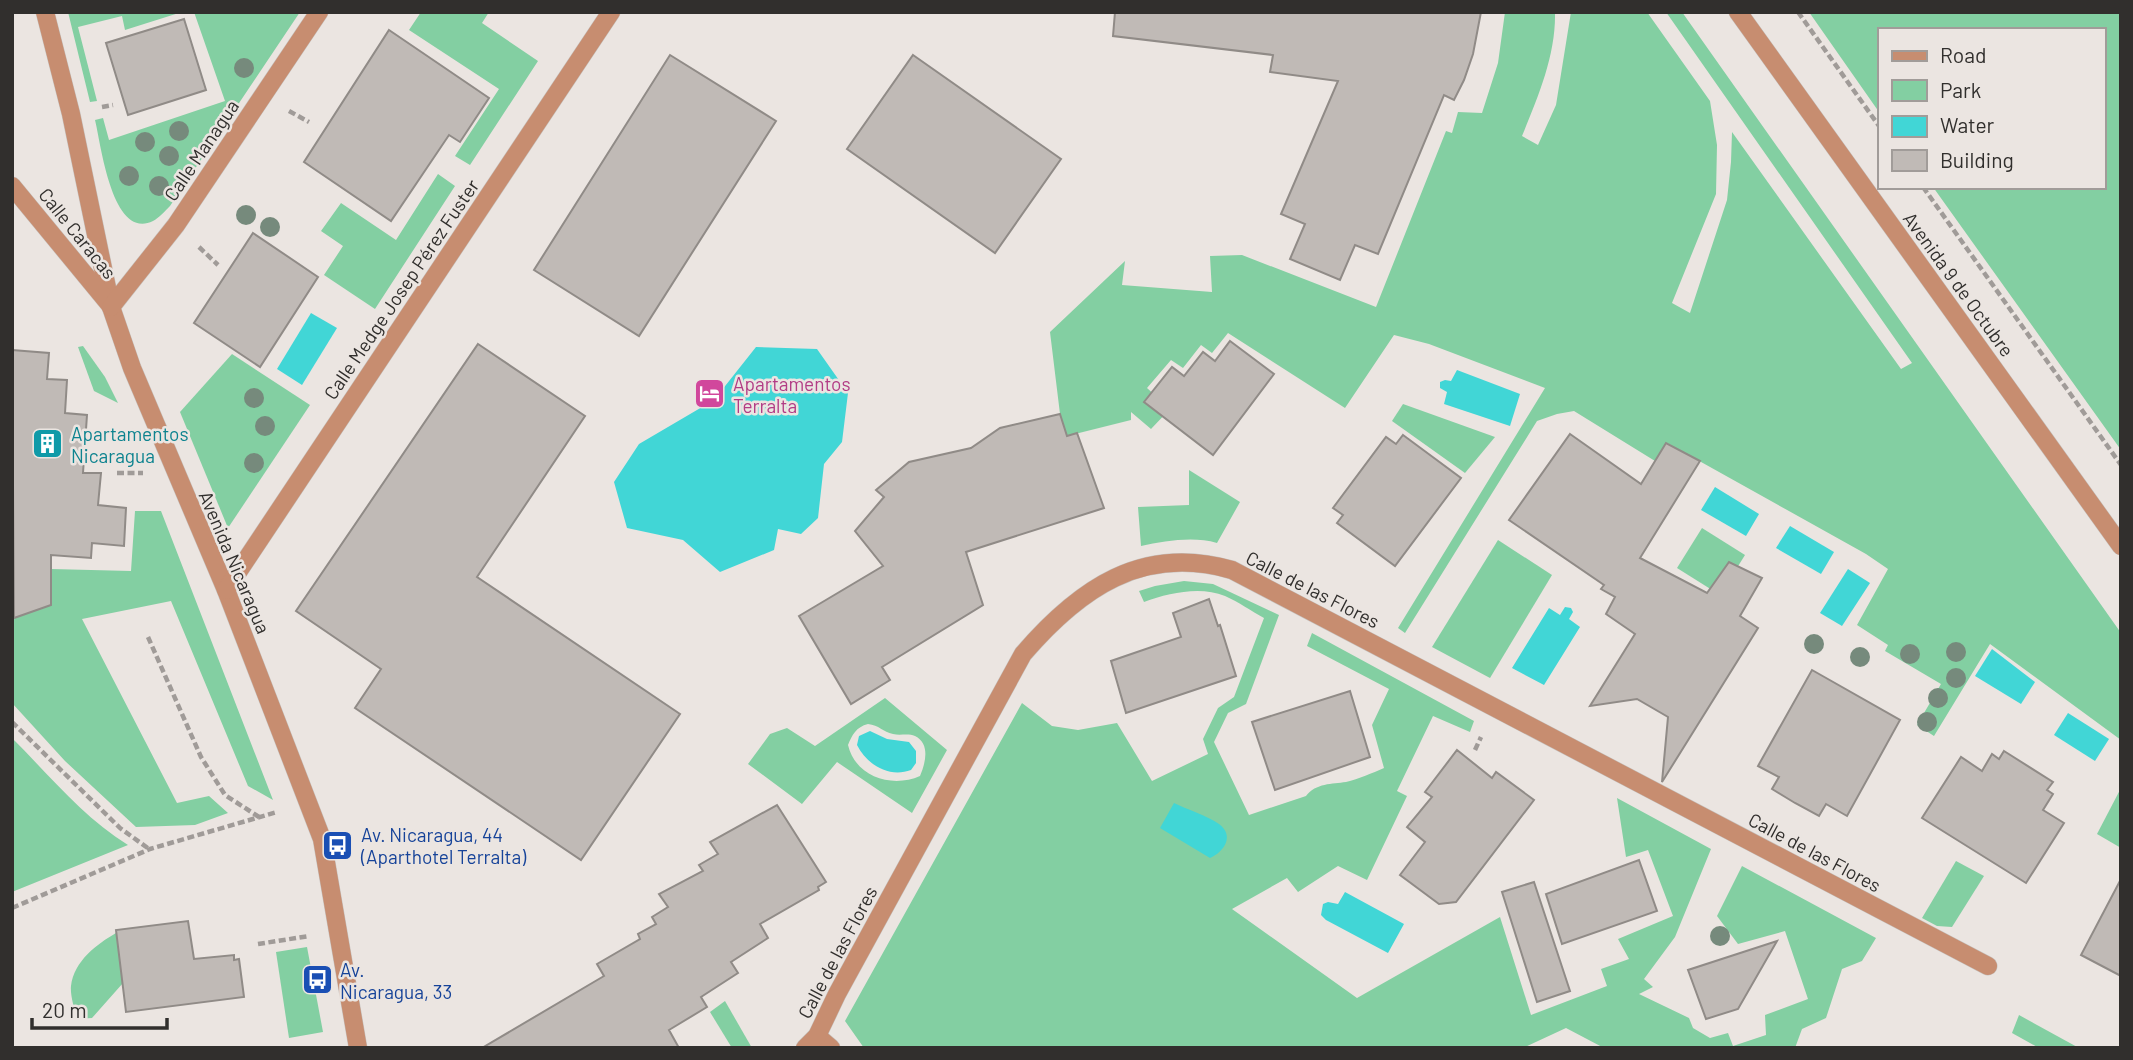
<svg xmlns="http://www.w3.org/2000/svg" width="2133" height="1060" font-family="Barlow,sans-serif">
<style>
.green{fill:#83cfa2;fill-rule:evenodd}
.water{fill:#41d6d6}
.building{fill:#c0bab6;stroke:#908b87;stroke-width:2}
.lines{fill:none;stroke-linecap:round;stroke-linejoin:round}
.minor-casing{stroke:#c6c1bd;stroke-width:19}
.path{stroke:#a09b98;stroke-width:4.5;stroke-dasharray:7 3.5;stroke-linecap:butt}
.minor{stroke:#c78d70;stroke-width:18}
.tree{fill:#768a7c}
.labels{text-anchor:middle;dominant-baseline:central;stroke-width:5;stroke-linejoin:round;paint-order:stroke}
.street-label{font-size:19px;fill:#312f2d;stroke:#ebe5e1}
.hotel-label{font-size:19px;fill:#b23c85;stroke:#ebe5e1;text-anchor:start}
.culture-label{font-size:19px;fill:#0d838f;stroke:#ebe5e1;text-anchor:start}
.transit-label{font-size:19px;fill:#164399;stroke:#ebe5e1;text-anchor:start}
</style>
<rect width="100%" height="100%" fill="#ebe5e1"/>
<g class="green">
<path d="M68,12h114l-57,18 -3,-14 -44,11 19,74 -7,1z"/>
<path d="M194,12h106l-130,194c-5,5 -11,12 -17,15 -41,20 -52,-77 -58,-101l8,-2 6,22 116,-39z"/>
<path d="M421,12h68l-7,11 56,38 -68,104 -15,-9 44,-67 -90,-59z"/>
<path d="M1505,12h50c1,43 -17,85 -33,124l16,9 18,-40 15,-93h76l63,89 7,44 -1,49 -44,109 18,10 37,-113 4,-38 1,-30 169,237 11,-6 -246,-351h16l439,621v107l-131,-96 -56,92 -17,-11 24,-41 -56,-33 3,-6 -31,-20 31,-56 -22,-15 -199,-111 -12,18 -81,-50 -17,3 -20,7 -132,212 -7,-5 147,-240 -116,-44 -35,-9 -49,73 -117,-75 -16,20 -11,-8 -18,23 -12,-8 -24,28 23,21 -19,20 -20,-17v8l-64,16 -7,-22 -10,-82 75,-71 -3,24 90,7 -2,-36 32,-1 134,52 70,-176 6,2 6,-21 24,1 16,-50z"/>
<path d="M1809,12h312v438l-188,-263h170v-157h-224v82z"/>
<path d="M438,174l17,12 -80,123 -51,-34 19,-29 -22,-15 20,-28 55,37z"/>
<path d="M83,346l22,31 13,26 -24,-12 -16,-44z"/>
<path d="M232,354l78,51 -82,123 -48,-116z"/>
<path d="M1403,404l92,33 -30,36 -73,-52z"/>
<path d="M1189,470l51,32 -23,41c-24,-7 -52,-2 -76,3l-3,-39 51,-2z"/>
<path d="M135,511h26l112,289 -25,-14 -77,-185 -89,18 95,184 32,-7 19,17 -33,12 -59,2 -71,-66 -53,-58v-84l39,-14v-36l80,2z"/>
<path d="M1702,528l43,27 -25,40 -43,-27z"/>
<path d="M1498,540l54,35 -62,103 -58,-31z"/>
<path d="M1184,581l29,3 66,31 -33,89 -18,9 -14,29 35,73 57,-19c10,-13 26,-12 40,-14 13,-3 26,-9 38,-14l-12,-43 17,-36 -82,-43 5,-13 162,88 -4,11 -37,-16 -36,75 10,5 -40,84 -29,-14 -40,26 -11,-14 -55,31 125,89 143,-81 31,98 76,-29 -6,-17 28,-10 -11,-20 55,-23 -25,-66 -22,7 -9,-59 94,51 -36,88 -31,42 9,8 -14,7 50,24 4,10 17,10 18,-5 5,13 33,-11 -1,-20 43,-16 -23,-68 -47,13 -21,-28 25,-50 134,72 -14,23 -20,8 -16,49 -24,11 -7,19h-191l-38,-20 -43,20h-659l-19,-27 177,-318 30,23 26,4 39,-7 35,58 56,-27 -5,-15 15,-31 16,-11 30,-79c-13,-7 -25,-16 -39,-22 -25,-10 -56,-3 -81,6l-5,-11 16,-5z"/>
<path d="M885,698l62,52 -35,63 -75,-51 -35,42 -54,-40 22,-30 17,-6 28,18zM868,724c11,1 15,8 25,10 7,2 15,-1 22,2 16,8 10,28 5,40 -27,12 -64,2 -72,-31 4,-10 8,-18 20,-21z"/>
<path d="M12,738c37,37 72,80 116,107l-116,47z"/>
<path d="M2121,788v60l-24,-14z"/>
<path d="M1956,861l28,15 -32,51 -15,-1 -15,-8z"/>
<path d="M116,933l7,50 -31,35 -16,1c-1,-10 -6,-23 -5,-33 3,-25 26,-42 45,-53z"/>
<path d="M307,947l16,85 -34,6 -13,-86z"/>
<path d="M725,1001l27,47h-20l-22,-36z"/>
<path d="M2019,1015l60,33h-40l-27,-15z"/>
</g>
<g class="water">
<path d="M311,313l26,15 -35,57 -25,-16z"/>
<path d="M756,347l61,2 31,44 -6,49 -18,22 -6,54 -17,16 -23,-5 -4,21 -54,22 -37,-32 -56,-12 -13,-46 25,-38 75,-44z"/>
<path d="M1457,370l63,24 -10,32 -66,-22 3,-12 -7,-4v-6l5,-2 6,1z"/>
<path d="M1715,487l44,27 -13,22 -45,-26z"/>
<path d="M1790,526l44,26 -13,22 -45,-26z"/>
<path d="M1848,569l22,14 -28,43 -22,-13z"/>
<path d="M1565,607l6,1 2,4 -4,7 11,8 -36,58 -32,-17 37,-60 11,7z"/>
<path d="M1992,649l43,33 -14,22 -46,-28z"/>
<path d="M2068,713l41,26 -14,22 -41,-26z"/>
<path d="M870,731l17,8 22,3 7,9v12l-5,7c-22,8 -44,-5 -54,-25l2,-9z"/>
<path d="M1174,803c14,7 32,12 45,21 16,12 5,28 -9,34l-50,-30z"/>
<path d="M1345,892l59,32 -16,29 -62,-33 -5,-5 2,-11 5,-2 10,2z"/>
</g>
<g class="building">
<path d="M1115,12h366l-8,42 -9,26 -10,20 -10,-5 -66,159 -23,-9 -15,35 -50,-21 15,-35 -24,-10 57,-133 -68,-9 3,-17 -160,-19z"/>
<path d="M184,19l22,71 -78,25 -22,-72z"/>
<path d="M389,30l100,68 -29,44 -11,-7 -58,86 -87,-59z"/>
<path d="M670,55l106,66 -137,215 -105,-66z"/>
<path d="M913,55l148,104 -66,94 -148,-104z"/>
<path d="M253,233l65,44 -58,90 -66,-44z"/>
<path d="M1230,341l44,33 -61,81 -69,-53 28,-35 12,9 19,-24 12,9z"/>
<path d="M478,344l107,72 -108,161 203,137 -99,146 -226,-152 26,-39 -85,-58z"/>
<path d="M12,350l37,3 -2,26 20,1 -2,33 22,2 -4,58h18l-3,32 28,3 -2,38 -32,-3 -1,15 -40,-3v50l-37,13z"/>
<path d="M1060,414l7,22 10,-3 27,75 -138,44 17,53 -101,62 8,13 -39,24 -52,-88 84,-50 -28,-35 29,-34 -8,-7 33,-28 62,-14 29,-20z"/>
<path d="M1570,434l71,50 25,-41 34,18 -60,97 67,35 22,-31 33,16 -22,38 18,12 -96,154 6,-65 -31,-18 -47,7 45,-72 -29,-20 9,-17 -14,-8 3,-4 -95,-65z"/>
<path d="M1403,435l58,43 -66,88 -58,-43 6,-8 -10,-7 53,-71 10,7z"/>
<path d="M1209,599l9,27 2,-1 16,51 -110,37 -15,-52 70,-24 -8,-24z"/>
<path d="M1812,670l88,50 -53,96 -21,-12 -7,12 -24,-13 -23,-14 7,-12 -21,-11z"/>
<path d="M1350,691l20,66 -95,33 -23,-68z"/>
<path d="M1457,750l35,28 4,-6 38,28 -78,102 -17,2 -39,-29 25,-33 -18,-15 25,-30 -7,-5z"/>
<path d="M2004,751l49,31 -6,8 6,4 -10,16 21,13 -38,60 -104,-65 39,-61 21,14 10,-17 7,5z"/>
<path d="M777,805l49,77 -8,5 1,3 -59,34 8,14 -37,24 7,11 -37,24 6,10 -38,23 10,18h-197l122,-72 -7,-12 43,-25 -2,-5 18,-10 -4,-7 16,-10 -9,-13 44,-23 -4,-6 19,-11 -8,-12z"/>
<path d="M1639,860l18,51 -95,33 -16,-50z"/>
<path d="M2121,879v97l-40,-21z"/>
<path d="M1534,882l36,109 -33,11 -35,-110z"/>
<path d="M188,921l6,38 40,-4v5l5,-1 5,38 -118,15 -10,-82z"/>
<path d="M1777,941l-39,68 -32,10 -18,-49z"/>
</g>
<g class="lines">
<defs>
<g id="minor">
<path d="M45,12l26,102 40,193 21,61 94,222 96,249 36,209"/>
<path d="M1738,12l383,534"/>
<path d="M12,186l98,119"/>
<path d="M111,307l65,-82 143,-213"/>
<path d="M226,590l385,-578"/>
<path d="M817,1036l14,12"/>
<path d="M805,1048l12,-12 20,-42 186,-340c56,-65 119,-110 209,-84l756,396"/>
</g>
</defs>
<use href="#minor" class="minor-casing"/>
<g class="path">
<path d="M1798,12l81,114"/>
<path d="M102,107l11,-2"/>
<path d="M289,111l20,11"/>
<path d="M1923,187l198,278"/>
<path d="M199,247l19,18"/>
<path d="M117,473h26"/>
<path d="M148,637l53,120 24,38 34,22"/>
<path d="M12,722l108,106 29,21"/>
<path d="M1475,750l6,-13"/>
<path d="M12,908l138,-59 127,-37"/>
<path d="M258,944l51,-8"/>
</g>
<use href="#minor" class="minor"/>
</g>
<g class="tree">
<circle cx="244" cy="68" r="10"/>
<circle cx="179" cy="131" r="10"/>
<circle cx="145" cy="142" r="10"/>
<circle cx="169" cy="156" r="10"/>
<circle cx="129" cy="176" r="10"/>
<circle cx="159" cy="186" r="10"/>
<circle cx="246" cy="215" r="10"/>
<circle cx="270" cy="227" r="10"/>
<circle cx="254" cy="398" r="10"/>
<circle cx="265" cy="426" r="10"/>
<circle cx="254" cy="463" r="10"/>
<circle cx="1814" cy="644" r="10"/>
<circle cx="1956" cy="652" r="10"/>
<circle cx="1910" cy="654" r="10"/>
<circle cx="1860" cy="657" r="10"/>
<circle cx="1956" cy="678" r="10"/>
<circle cx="1938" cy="698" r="10"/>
<circle cx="1927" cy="722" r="10"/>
<circle cx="1720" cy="936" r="10"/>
</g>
<defs>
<symbol id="hotel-square" viewBox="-11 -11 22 22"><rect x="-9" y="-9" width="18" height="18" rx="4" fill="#d1479c" stroke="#ebe5e1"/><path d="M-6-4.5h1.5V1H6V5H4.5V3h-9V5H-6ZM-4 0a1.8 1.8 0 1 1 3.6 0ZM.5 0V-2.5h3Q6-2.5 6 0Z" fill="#fff"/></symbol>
<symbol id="building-square" viewBox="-11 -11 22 22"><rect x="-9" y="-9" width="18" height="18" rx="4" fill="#0f9aa8" stroke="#ebe5e1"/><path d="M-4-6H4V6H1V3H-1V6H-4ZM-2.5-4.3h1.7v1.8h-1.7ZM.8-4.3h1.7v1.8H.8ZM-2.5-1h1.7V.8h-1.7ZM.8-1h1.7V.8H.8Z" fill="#fff"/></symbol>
<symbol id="bus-square" viewBox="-11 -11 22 22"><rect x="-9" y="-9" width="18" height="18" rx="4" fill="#1a4fb4" stroke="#ebe5e1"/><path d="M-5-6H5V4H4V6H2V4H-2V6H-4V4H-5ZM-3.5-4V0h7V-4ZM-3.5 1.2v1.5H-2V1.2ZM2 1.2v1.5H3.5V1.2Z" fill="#fff"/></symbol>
</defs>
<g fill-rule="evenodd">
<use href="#hotel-square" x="692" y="376" width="35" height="35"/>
<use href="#building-square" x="30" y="426" width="35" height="35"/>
<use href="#bus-square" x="320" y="828" width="35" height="35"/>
<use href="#bus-square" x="300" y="962" width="35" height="35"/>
</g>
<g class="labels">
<g class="street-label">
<text transform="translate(201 150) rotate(-56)">Calle Managua</text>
<text transform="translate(78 233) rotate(51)">Calle Caracas</text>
<text transform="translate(1959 284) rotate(54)">Avenida 9 de Octubre</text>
<text transform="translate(401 289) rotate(-56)">Calle Medge Josep Pérez Fuster</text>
<text transform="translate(235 562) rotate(67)">Avenida Nicaragua</text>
<text transform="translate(1313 589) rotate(27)">Calle de las Flores</text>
<text transform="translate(1815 852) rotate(28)">Calle de las Flores</text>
<text transform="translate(837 952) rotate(-62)">Calle de las Flores</text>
</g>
<g class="hotel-label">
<text x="733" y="383">Apartamentos<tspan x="733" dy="22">Terralta</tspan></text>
</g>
<g class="culture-label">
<text x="71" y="433">Apartamentos<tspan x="71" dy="22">Nicaragua</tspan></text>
</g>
<g class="transit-label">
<text x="361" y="834">Av. Nicaragua, 44<tspan x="361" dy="22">(Aparthotel Terralta)</tspan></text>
<text x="340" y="969">Av.<tspan x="340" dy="22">Nicaragua, 33</tspan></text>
</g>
</g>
<rect width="2133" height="1060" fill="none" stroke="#312f2d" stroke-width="28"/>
<rect x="1878" y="28" width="228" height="161" fill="#ebe5e1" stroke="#a19c99" stroke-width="2"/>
<rect x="1892" y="51" width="35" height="10" fill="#c78d70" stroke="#a19c99" stroke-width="2"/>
<text x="1940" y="63" font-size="21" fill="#312f2d">Road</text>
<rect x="1892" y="80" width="35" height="21" fill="#83cfa2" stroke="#a19c99" stroke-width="2"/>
<text x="1940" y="98" font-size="21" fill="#312f2d">Park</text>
<rect x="1892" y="116" width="35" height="21" fill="#41d6d6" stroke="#a19c99" stroke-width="2"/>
<text x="1940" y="133" font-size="21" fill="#312f2d">Water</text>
<rect x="1892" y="150" width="35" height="21" fill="#c0bab6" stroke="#a19c99" stroke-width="2"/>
<text x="1940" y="168" font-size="21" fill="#312f2d">Building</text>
<path d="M32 1018v10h135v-10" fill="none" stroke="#312f2d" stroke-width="3.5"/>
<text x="42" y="1018" font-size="21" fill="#312f2d" stroke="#ebe5e1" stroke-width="5" paint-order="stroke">20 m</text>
</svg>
